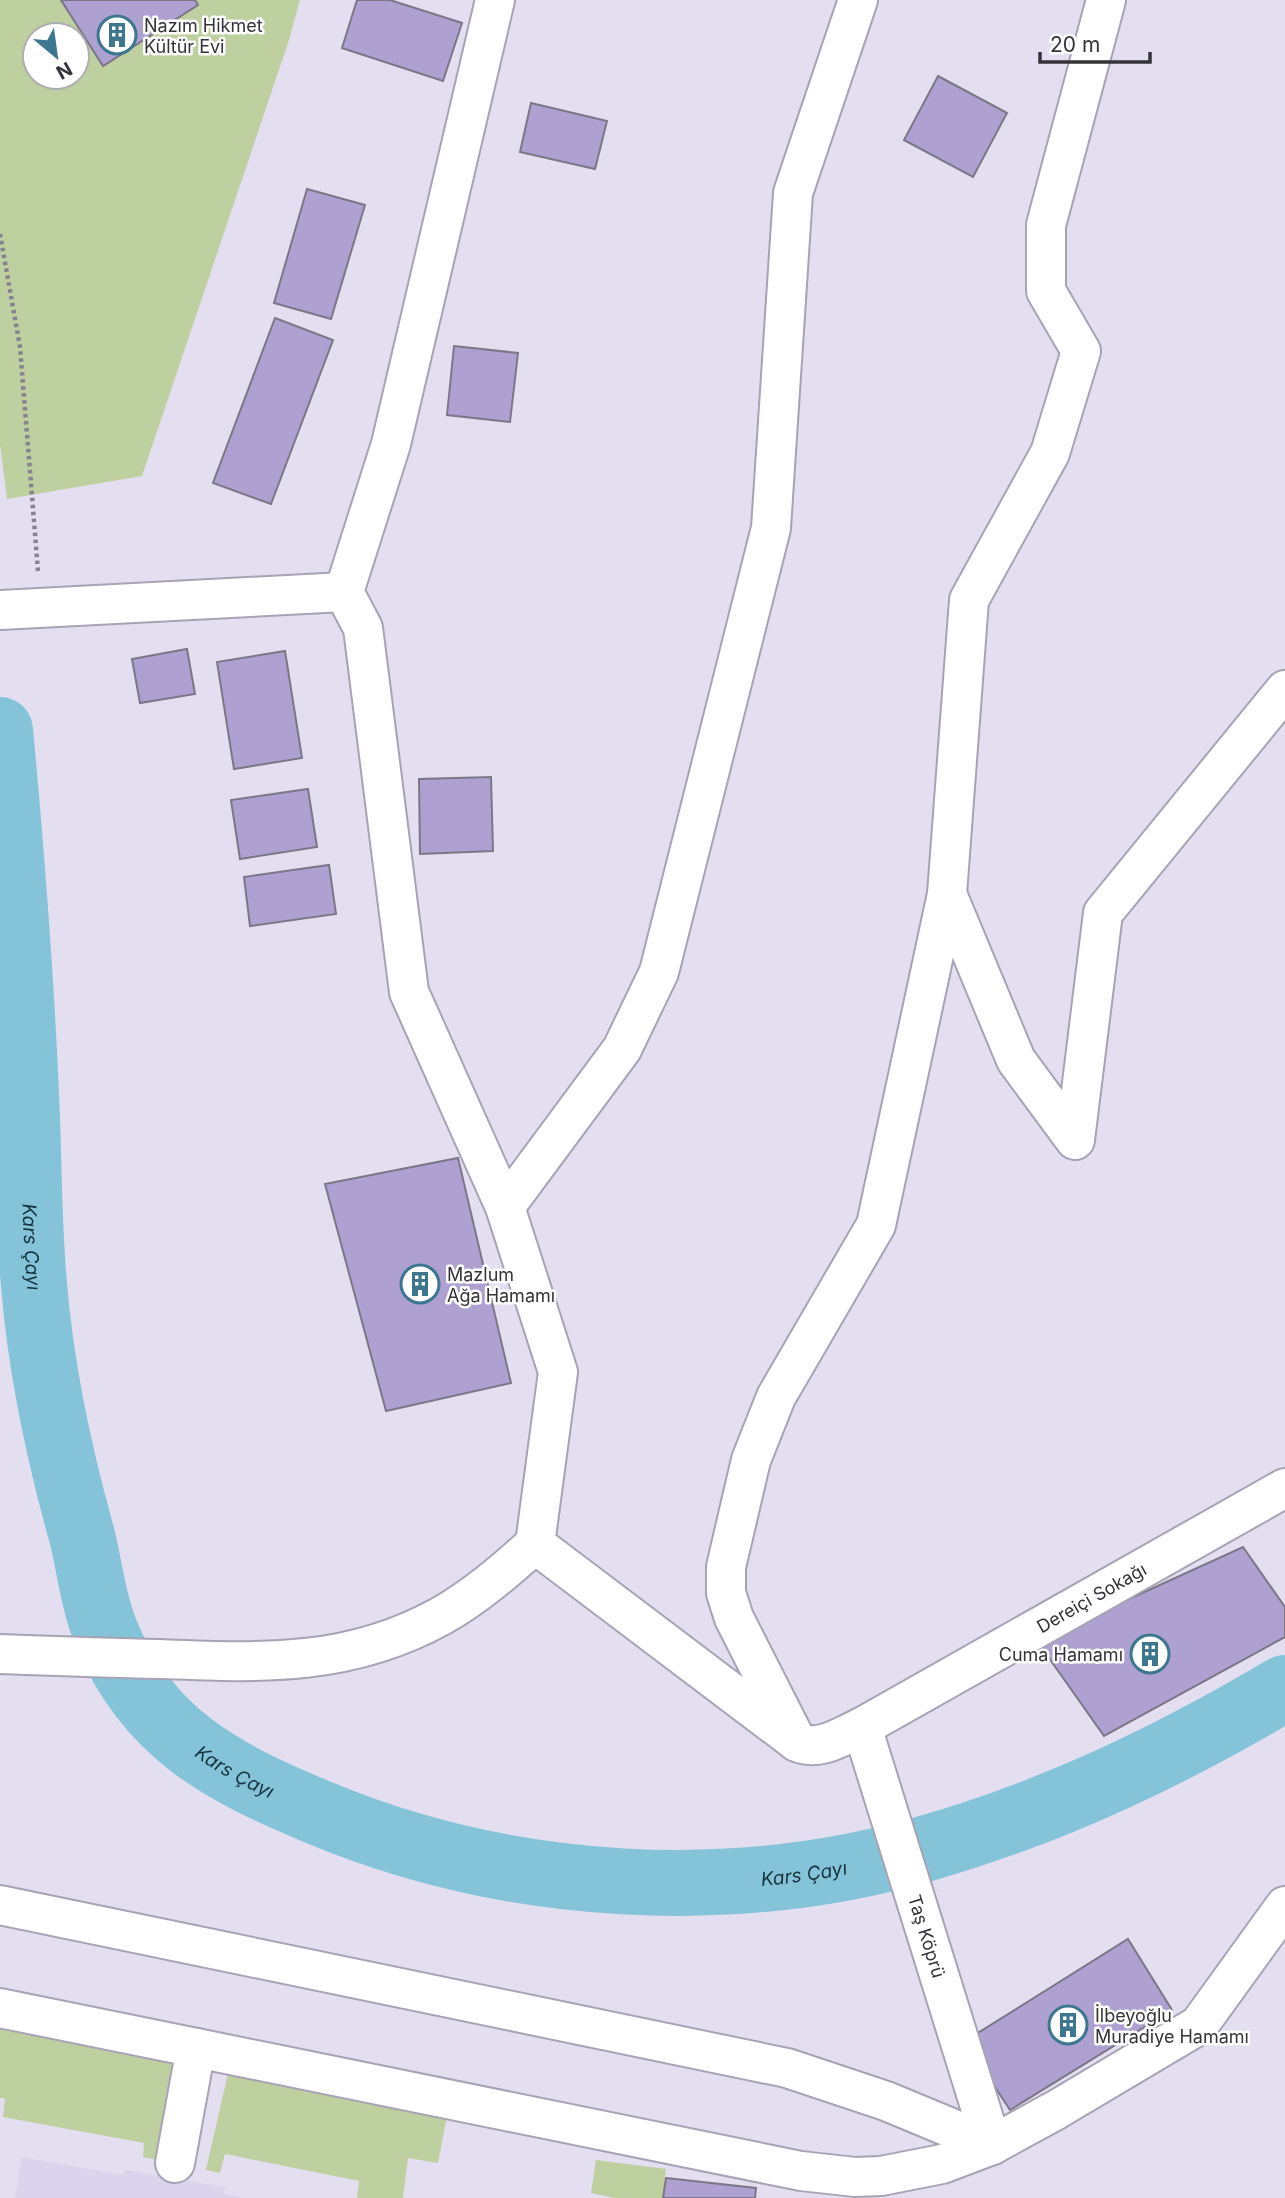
<svg xmlns="http://www.w3.org/2000/svg" width="1285" height="2198" font-family="Inter,sans-serif">
<style>
.built{fill:#dad4ed}
.green{fill:#becfa0;fill-rule:evenodd}
.lines{fill:none;stroke-linecap:round;stroke-linejoin:round}
.river{stroke:#85c3d9;stroke-width:66}
.building{fill:#aea1d2;stroke:#7b7787;stroke-width:2}
.street-casing{stroke:#a7a3b4;stroke-width:42}
.secondary-casing{stroke:#a7a3b4;stroke-width:42}
.path{stroke:#86838f;stroke-width:4.5;stroke-dasharray:3.5 3.5;stroke-linecap:butt}
.street{stroke:#fff;stroke-width:38}
.secondary{stroke:#fff;stroke-width:38}
.labels{text-anchor:middle;dominant-baseline:central;stroke-width:5;stroke-linejoin:round;paint-order:stroke}
.poi-label{font-size:18px;fill:#35333a;stroke:#fff;text-anchor:start}
.street-label{font-size:18px;fill:#35333a;stroke:#fff}
.water-label{font-size:19px;font-style:italic;fill:#15333e;stroke:#fff}
</style>
<rect width="100%" height="100%" fill="#e3dff0"/>
<path class="built" d="M22,2157l101,18 2,-5 100,17 -1,7 20,4h-229z"/>
<g class="green">
<path d="M0,0h300l-11,40 -147,436 -135,23 -7,-55zM35,35h42v42h-42z"/>
<path d="M0,2021l184,37 -19,104 -22,-5 1,-14 -141,-26 2,-19h-5z"/>
<path d="M229,2069l218,47 -9,47 -30,-5 -5,40h-46l2,-17 -134,-27 -5,19 -14,-3z"/>
<path d="M596,2160l70,9 -3,29h-48l-24,-5z"/>
</g>
<g class="lines">
<path class="river" id="s1" d="M0,730c12,129 22,259 27,388 2,56 2,111 7,167 7,85 25,169 48,251 8,32 11,66 24,97 42,102 118,140 214,180 190,79 414,92 611,34 127,-37 241,-92 354,-159"/>
</g>
<g class="building">
<path d="M61,0h134l3,5 -95,61z"/>
<path d="M357,0h33l72,23 -19,58 -101,-33z"/>
<path d="M938,76l69,37 -34,64 -69,-37z"/>
<path d="M531,103l76,18 -12,48 -75,-17z"/>
<path d="M307,189l58,16 -34,114 -57,-16z"/>
<path d="M275,318l58,22 -62,164 -58,-21z"/>
<path d="M454,346l64,7 -8,69 -63,-7z"/>
<path d="M187,649l8,45 -55,9 -8,-44z"/>
<path d="M285,651l17,107 -68,11 -17,-107z"/>
<path d="M491,777l2,74 -73,3 -1,-75z"/>
<path d="M308,789l9,58 -77,12 -9,-59z"/>
<path d="M329,865l7,49 -86,12 -6,-49z"/>
<path d="M458,1158l53,225 -125,28 -61,-227z"/>
<path d="M1243,1547l42,60v30l-181,99 -67,-95z"/>
<path d="M1128,1939l44,71 -162,100 -45,-69z"/>
<path d="M666,2178l90,10 -1,10h-92z"/>
</g>
<g class="lines">
<defs>
<g id="street">
<path d="M0,610l344,-18"/>
<path d="M947,894l22,-294 81,-147 31,-102 -35,-60v-66l60,-225"/>
<path d="M505,1207l117,-158 37,-77 112,-444 22,-335 65,-193"/>
<path id="s2" d="M862,1727l130,418"/>
<path d="M797,1742l-63,-124 -8,-25v-26l25,-107 25,-63 100,-172 71,-331 69,166 59,80 28,-227 182,-223"/>
<path d="M0,1905l787,163 99,33 106,44"/>
<path d="M0,2008l801,163 54,6 26,-1 61,-12 50,-19 64,-35 143,-85 86,-119"/>
<path d="M175,2163l21,-115"/>
</g>
<g id="secondary">
<path d="M495,0l-104,444 -47,148 19,36 46,364 96,215 53,165 -23,172"/>
<path id="s3" d="M0,1654c53,2 107,4 160,5 102,4 189,8 281,-43 34,-19 65,-46 94,-72l262,198c23,10 45,-6 65,-15l423,-239"/>
</g>
</defs>
<use href="#street" class="street-casing"/>
<use href="#secondary" class="secondary-casing"/>
<path class="path" d="M0,234l20,113 18,224"/>
<use href="#street" class="street"/>
<use href="#secondary" class="secondary"/>
</g>
<defs>
<symbol id="building-ring" viewBox="-11 -11 22 22"><circle r="9.5" fill="#fff" stroke="#3c768f" stroke-width="1.5"/><path d="M-4-6H4V6H1V3H-1V6H-4ZM-2.5-4.3h1.7v1.8h-1.7ZM.8-4.3h1.7v1.8H.8ZM-2.5-1h1.7V.8h-1.7ZM.8-1h1.7V.8H.8Z" fill="#3c768f"/></symbol>
</defs>
<g fill-rule="evenodd">
<use href="#building-ring" x="95" y="13" width="44" height="44"/>
<use href="#building-ring" x="398" y="1262" width="44" height="44"/>
<use href="#building-ring" x="1128" y="1632" width="44" height="44"/>
<use href="#building-ring" x="1046" y="2003" width="44" height="44"/>
</g>
<g class="labels">
<g class="poi-label">
<text x="144" y="25">Nazım Hikmet<tspan x="144" dy="21">Kültür Evi</tspan></text>
<text x="447" y="1274">Mazlum<tspan x="447" dy="21">Ağa Hamamı</tspan></text>
<text x="1123" y="1654" text-anchor="end">Cuma Hamamı</text>
<text x="1095" y="2015">İlbeyoğlu<tspan x="1095" dy="21">Muradiye Hamamı</tspan></text>
</g>
<g class="street-label">
<text stroke="none"><textPath href="#s3" startOffset="1228">Dereiçi Sokağı</textPath></text>
<text stroke="none"><textPath href="#s2" startOffset="219">Taş Köprü</textPath></text>
</g>
<g class="water-label">
<text stroke="none"><textPath href="#s1" startOffset="518">Kars Çayı</textPath></text>
<text stroke="none"><textPath href="#s1" startOffset="1106">Kars Çayı</textPath></text>
<text stroke="none"><textPath href="#s1" startOffset="1694">Kars Çayı</textPath></text>
</g>
</g>
<g transform="translate(56 56) rotate(151)"><circle r="33" fill="#ffffff" stroke="#aeadb0" stroke-width="2"/>
<path d="M0-5L12 26L0 18L-12 26Z" fill="#3c768f"/>
<text y="-10" font-size="19" font-weight="bold" text-anchor="middle" fill="#35333a">N</text>
</g>
<path d="M1040 52v10h110v-10" fill="none" stroke="#35333a" stroke-width="3.5"/>
<text x="1050" y="52" font-size="21" fill="#35333a" stroke="#ffffff" stroke-width="5" paint-order="stroke">20 m</text>
</svg>
